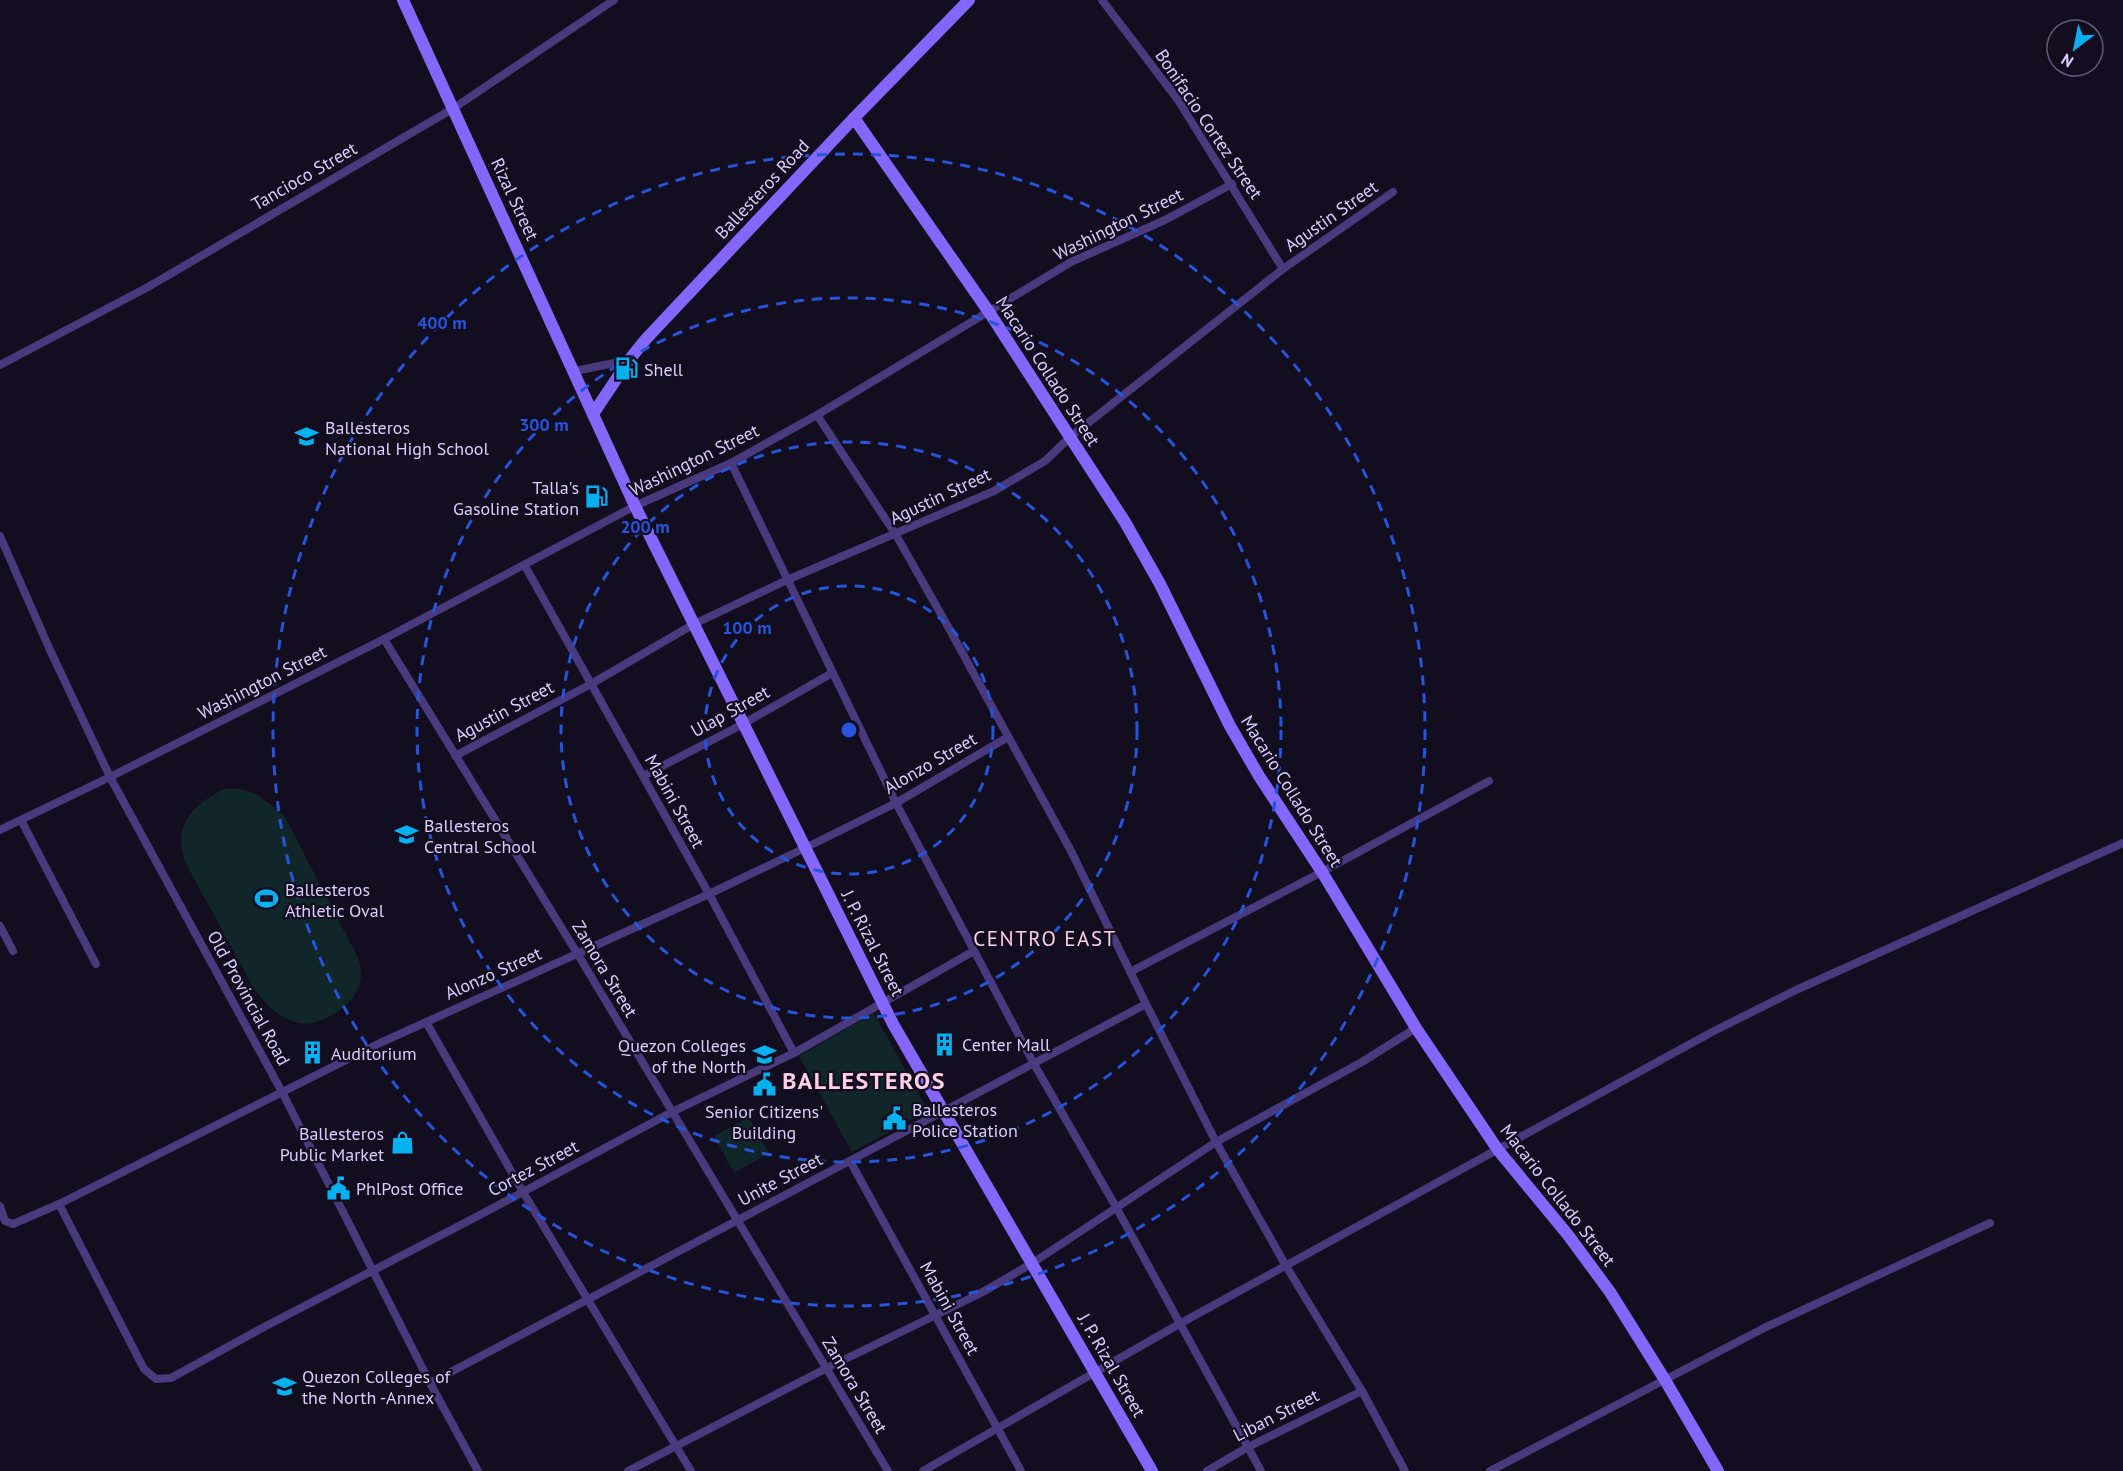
<svg xmlns="http://www.w3.org/2000/svg" width="2123" height="1471" font-family="'PT Sans',sans-serif">
<style>
.green{fill:#112629}
.lines{fill:none;stroke-linecap:round;stroke-linejoin:round}
.street{stroke:#483a7d;stroke-width:8}
.secondary{stroke:#8467fa;stroke-width:12}
.ring{fill:none;stroke:#2654da;stroke-width:3;stroke-dasharray:10 8}
.labels{text-anchor:middle;dominant-baseline:central;stroke-width:4.5;stroke-linejoin:round;paint-order:stroke}
.street-label{font-size:18px;fill:#dbcdfe;stroke:#130d20}
.poi-label{font-size:18px;fill:#dbcdfe;stroke:#130d20;text-anchor:start}
.quarter-label{font-size:21px;letter-spacing:1.5px;fill:#fecfe5;stroke:#130d20}
.district-label{font-size:24px;font-weight:bold;letter-spacing:1.5px;fill:#fecfe5;stroke:#130d20}
.centre{fill:#2654da;stroke:#130d20;stroke-width:3}
.ring-label{font-size:18px;text-anchor:middle;font-weight:bold;fill:#2654da;stroke:#130d20;stroke-width:4.5;stroke-linejoin:round;paint-order:stroke}
</style>
<rect width="100%" height="100%" fill="#130d20"/>
<g class="green">
<path d="M224,789h17l17,6 26,20 75,145c2,10 3,17 0,27 -8,19 -39,41 -60,36 -21,-5 -34,-19 -46,-36l-69,-127c-1,-6 -3,-13 -3,-19 0,-26 23,-42 43,-52z"/>
<path d="M874,1013l54,98 -76,41 -53,-96z"/>
<path d="M749,1117l20,36 -35,20 -20,-37z"/>
</g>
<g class="lines">
<g class="street">
<path d="M1102,0l76,100 105,169"/>
<path d="M0,365l148,-78 306,-179 160,-108"/>
<path d="M575,371l54,-11"/>
<path d="M817,415l79,120 50,88 125,228 75,153 70,138 70,124 76,125 43,80"/>
<path d="M731,463l165,340 138,261 82,143 145,264"/>
<path d="M0,536l50,114 60,127 172,315 148,291 48,88"/>
<path d="M525,566l184,328 85,159"/>
<path d="M384,639l193,314 311,518"/>
<path d="M455,756l136,-72 103,-60 93,-44 207,-89 51,-30 24,-23 214,-169 110,-77"/>
<path d="M643,776l100,-52 89,-51"/>
<path d="M21,820l75,144"/>
<path d="M0,830l110,-53 274,-138 251,-133 96,-43 86,-48 254,-153 94,-42 67,-36"/>
<path d="M0,926l13,25"/>
<path d="M1130,972l192,-100 167,-91"/>
<path d="M426,1022l97,170 168,279"/>
<path d="M850,1161l171,310"/>
<path d="M59,1204l85,165 12,10 15,-1 93,-51 214,-111 194,-104 122,-59 180,-102"/>
<path d="M0,1206l5,15 8,3 46,-20 321,-161 329,-149 96,-46 91,-45 112,-66"/>
<path d="M430,1383l716,-379"/>
<path d="M628,1471l197,-102 156,-76 50,-29 185,-122 146,-80 54,-34"/>
<path d="M923,1471l258,-148 531,-291 84,-42 327,-147"/>
<path d="M1207,1471l41,-24 114,-56"/>
<path d="M1490,1471l274,-143 226,-105"/>
</g>
<g class="secondary">
<path d="M403,0l232,506 258,518 259,447"/>
<path d="M854,118l135,194 136,210 35,62 70,142 29,50 63,96 94,156 82,122 70,85 42,57 55,88 53,91"/>
<path d="M593,414l36,-54 17,-21 208,-221 115,-118"/>
</g>
</g>
<g class="ring">
<circle cx="849" cy="730" r="144"/>
<circle cx="849" cy="730" r="288"/>
<circle cx="849" cy="730" r="432"/>
<circle cx="849" cy="730" r="576"/>
</g>
<defs>
<symbol id="fuel-bare" viewBox="-9 -9 18 18"><path d="M-5.5-6h7V0h2V4h1.3V-2.5L3-4.5l.8-.8L6-3V5H2.5V1h-1V6h-7ZM-4.2-4.7v3.2H.2V-4.7Z" fill="#07b1f0" stroke="#130d20" stroke-width="2.5" paint-order="stroke"/></symbol>
<symbol id="school-bare" viewBox="-9 -9 18 18"><path d="M0-5L7-2L0 1L-7-2ZM-4 1L0 2.5L4 1V4Q0 6-4 4Z" fill="#07b1f0" stroke="#130d20" stroke-width="2.5" paint-order="stroke"/></symbol>
<symbol id="stadium-bare" viewBox="-9 -9 18 18"><path d="M0-5a6.5 5 0 1 0 0 10a6.5 5 0 1 0 0-10ZM-3.5-1.8h7v3.6h-7Z" fill="#07b1f0" stroke="#130d20" stroke-width="2.5" paint-order="stroke"/></symbol>
<symbol id="building-bare" viewBox="-9 -9 18 18"><path d="M-4-6H4V6H1V3H-1V6H-4ZM-2.5-4.3h1.7v1.8h-1.7ZM.8-4.3h1.7v1.8H.8ZM-2.5-1h1.7V.8h-1.7ZM.8-1h1.7V.8H.8Z" fill="#07b1f0" stroke="#130d20" stroke-width="2.5" paint-order="stroke"/></symbol>
<symbol id="university-bare" viewBox="-9 -9 18 18"><path d="M0-5L7-2L0 1L-7-2ZM-4 1L0 2.5L4 1V4Q0 6-4 4Z" fill="#07b1f0" stroke="#130d20" stroke-width="2.5" paint-order="stroke"/></symbol>
<symbol id="civic-bare" viewBox="-9 -9 18 18"><path d="M-.6-6.5H3V-4.5H.6V-3L4-1V1h2V6H-6V1h2V-1L-.6-3ZM-1.2 2.5V6h2.4V2.5Z" fill="#07b1f0" stroke="#130d20" stroke-width="2.5" paint-order="stroke"/></symbol>
<symbol id="shop-bare" viewBox="-9 -9 18 18"><path d="M-5-2.5h2.3a2.7 3.5 0 0 1 5.4 0H5L5.5 6h-11ZM-1.5-2.5h3a1.5 2.3 0 0 0-3 0Z" fill="#07b1f0" stroke="#130d20" stroke-width="2.5" paint-order="stroke"/></symbol>
</defs>
<g fill-rule="evenodd">
<use href="#fuel-bare" x="610" y="352" width="33" height="33"/>
<use href="#school-bare" x="290" y="420" width="33" height="33"/>
<use href="#fuel-bare" x="580" y="480" width="33" height="33"/>
<use href="#school-bare" x="390" y="818" width="33" height="33"/>
<use href="#stadium-bare" x="250" y="882" width="33" height="33"/>
<use href="#building-bare" x="928" y="1028" width="33" height="33"/>
<use href="#building-bare" x="296" y="1036" width="33" height="33"/>
<use href="#university-bare" x="748" y="1038" width="33" height="33"/>
<use href="#civic-bare" x="748" y="1068" width="33" height="33"/>
<use href="#civic-bare" x="878" y="1102" width="33" height="33"/>
<use href="#shop-bare" x="386" y="1126" width="33" height="33"/>
<use href="#civic-bare" x="322" y="1172" width="33" height="33"/>
<use href="#university-bare" x="268" y="1370" width="33" height="33"/>
</g>
<g class="labels">
<g class="street-label">
<text transform="translate(1209 124) rotate(56)">Bonifacio Cortez Street</text>
<text transform="translate(304 176) rotate(-30)">Tancioco Street</text>
<text transform="translate(762 189) rotate(-47)">Ballesteros Road</text>
<text transform="translate(515 199) rotate(65)">Rizal Street</text>
<text transform="translate(1331 216) rotate(-35)">Agustin Street</text>
<text transform="translate(1118 224) rotate(-26)">Washington Street</text>
<text transform="translate(1048 371) rotate(57)">Macario Collado Street</text>
<text transform="translate(694 460) rotate(-26)">Washington Street</text>
<text transform="translate(940 496) rotate(-25)">Agustin Street</text>
<text transform="translate(262 682) rotate(-27)">Washington Street</text>
<text transform="translate(504 711) rotate(-28)">Agustin Street</text>
<text transform="translate(730 711) rotate(-29)">Ulap Street</text>
<text transform="translate(930 763) rotate(-30)">Alonzo Street</text>
<text transform="translate(1292 791) rotate(58)">Macario Collado Street</text>
<text transform="translate(675 801) rotate(61)">Mabini Street</text>
<text transform="translate(873 943) rotate(63)">J. P. Rizal Street</text>
<text transform="translate(605 969) rotate(59)">Zamora Street</text>
<text transform="translate(493 973) rotate(-24)">Alonzo Street</text>
<text transform="translate(249 998) rotate(61)">Old Provincial Road</text>
<text transform="translate(533 1168) rotate(-28)">Cortez Street</text>
<text transform="translate(780 1179) rotate(-28)">Unite Street</text>
<text transform="translate(1558 1195) rotate(52)">Macario Collado Street</text>
<text transform="translate(950 1308) rotate(61)">Mabini Street</text>
<text transform="translate(1112 1365) rotate(60)">J. P. Rizal Street</text>
<text transform="translate(855 1385) rotate(59)">Zamora Street</text>
<text transform="translate(1276 1415) rotate(-27)">Liban Street</text>
</g>
<g class="poi-label">
<text x="644" y="369">Shell</text>
<text x="325" y="427">Ballesteros<tspan x="325" dy="21">National High School</tspan></text>
<text x="579" y="487" text-anchor="end">Talla's<tspan x="579" dy="21">Gasoline Station</tspan></text>
<text x="424" y="825">Ballesteros<tspan x="424" dy="21">Central School</tspan></text>
<text x="285" y="889">Ballesteros<tspan x="285" dy="21">Athletic Oval</tspan></text>
<text x="962" y="1044">Center Mall</text>
<text x="746" y="1045" text-anchor="end">Quezon Colleges<tspan x="746" dy="21">of the North</tspan></text>
<text x="331" y="1053">Auditorium</text>
<text x="912" y="1109">Ballesteros<tspan x="912" dy="21">Police Station</tspan></text>
<text x="764" y="1111" text-anchor="middle">Senior Citizens'<tspan x="764" dy="21">Building</tspan></text>
<text x="384" y="1133" text-anchor="end">Ballesteros<tspan x="384" dy="21">Public Market</tspan></text>
<text x="356" y="1188">PhlPost Office</text>
<text x="302" y="1376">Quezon Colleges of<tspan x="302" dy="21">the North -Annex</tspan></text>
</g>
<g class="quarter-label">
<text x="1045" y="938">CENTRO EAST</text>
</g>
<g class="district-label">
<text x="864" y="1080">BALLESTEROS</text>
</g>
</g>
<circle cx="849" cy="730" r="9" class="centre"/>
<g class="ring-label">
<text x="442" y="329">400 m</text>
<text x="544" y="431">300 m</text>
<text x="645" y="533">200 m</text>
<text x="747" y="634">100 m</text>
</g>
<g transform="translate(2075 48) rotate(212)"><circle r="28" fill="#130d20" stroke="#635a79" stroke-width="1.5"/>
<path d="M0-4.5L10 22L0 15L-10 22Z" fill="#07b1f0"/>
<text y="-9" font-size="16" font-weight="bold" text-anchor="middle" fill="#dbcdfe">N</text>
</g>
</svg>
